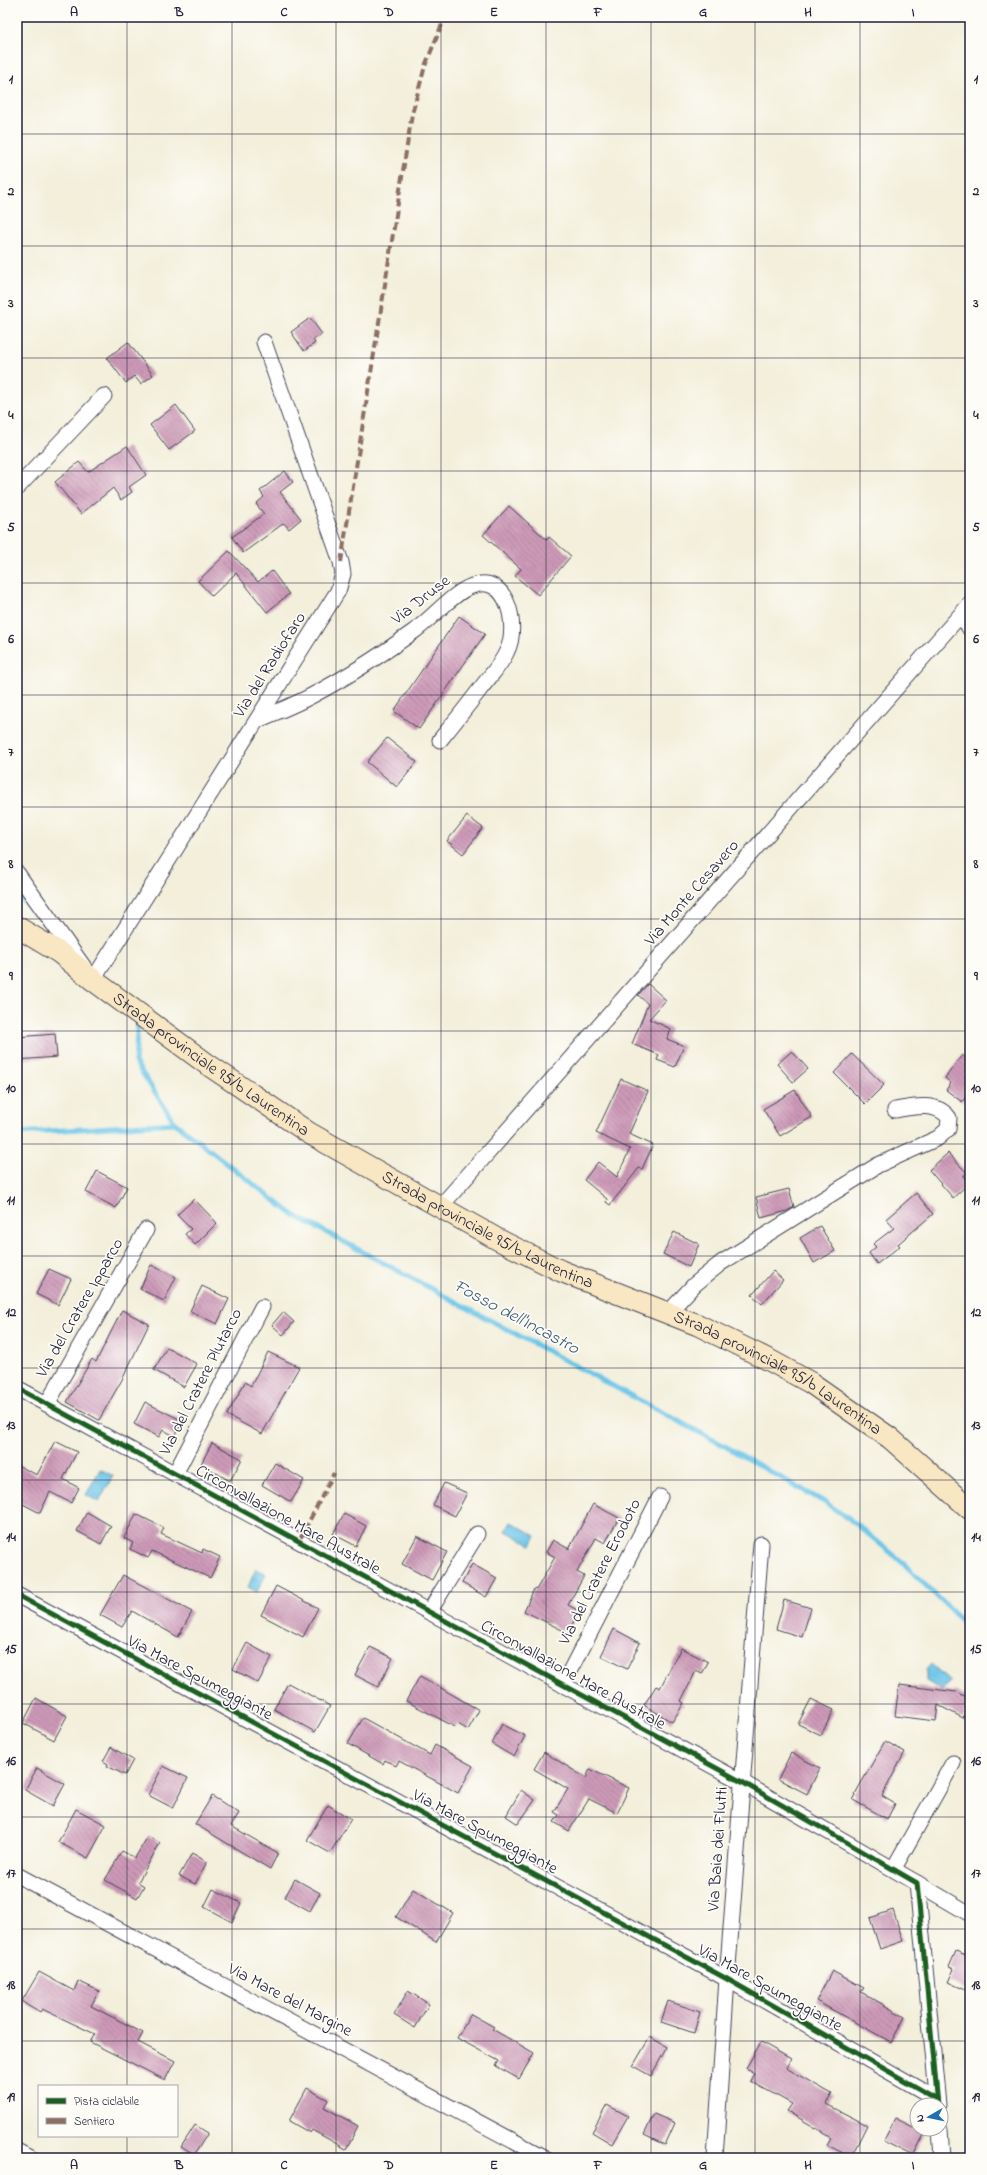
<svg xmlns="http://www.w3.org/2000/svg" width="987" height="2175" font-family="'Indie Flower',sans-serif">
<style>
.water{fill:url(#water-ripples);stroke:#467492}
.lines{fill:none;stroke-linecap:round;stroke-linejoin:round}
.stream{stroke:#6ac5e8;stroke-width:5}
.building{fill:url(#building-back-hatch)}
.minor-casing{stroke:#414153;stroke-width:17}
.secondary-casing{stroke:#414153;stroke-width:23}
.minor{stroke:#fff;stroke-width:15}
.secondary{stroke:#f9e7c3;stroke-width:21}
.quiet{stroke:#8d6e63;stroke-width:4;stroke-dasharray:8 4;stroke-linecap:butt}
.cycleway-casing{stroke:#fdfcf7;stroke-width:8}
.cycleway{stroke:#1b5e20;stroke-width:5}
.grid{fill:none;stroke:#22223b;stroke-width:1;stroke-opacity:0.55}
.labels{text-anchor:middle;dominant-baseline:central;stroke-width:3.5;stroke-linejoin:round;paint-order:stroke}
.street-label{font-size:17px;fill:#22223b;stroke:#fdfcf7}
.water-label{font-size:18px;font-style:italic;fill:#3b5b78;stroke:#fdfcf7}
.neatline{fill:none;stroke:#22223b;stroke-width:1.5}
.grid-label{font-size:13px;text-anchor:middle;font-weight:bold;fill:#22223b}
</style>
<defs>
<pattern id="water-ripples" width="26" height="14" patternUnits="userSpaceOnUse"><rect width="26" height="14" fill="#6ac5e8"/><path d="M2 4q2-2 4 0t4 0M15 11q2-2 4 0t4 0" fill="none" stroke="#5ca9c8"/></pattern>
<pattern id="building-back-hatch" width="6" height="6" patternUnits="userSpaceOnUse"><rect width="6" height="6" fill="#cd9ab8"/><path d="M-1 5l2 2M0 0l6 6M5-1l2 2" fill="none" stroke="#a67d97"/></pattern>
</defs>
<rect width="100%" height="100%" fill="#fdfcf7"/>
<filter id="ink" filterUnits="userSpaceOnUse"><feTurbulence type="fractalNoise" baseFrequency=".025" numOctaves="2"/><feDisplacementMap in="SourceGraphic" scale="8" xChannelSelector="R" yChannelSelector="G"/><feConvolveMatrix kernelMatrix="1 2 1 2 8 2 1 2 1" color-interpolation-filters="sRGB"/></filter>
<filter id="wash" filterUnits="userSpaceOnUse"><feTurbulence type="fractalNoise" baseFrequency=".012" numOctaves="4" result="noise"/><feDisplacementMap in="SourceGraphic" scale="16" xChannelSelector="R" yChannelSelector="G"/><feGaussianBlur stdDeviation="0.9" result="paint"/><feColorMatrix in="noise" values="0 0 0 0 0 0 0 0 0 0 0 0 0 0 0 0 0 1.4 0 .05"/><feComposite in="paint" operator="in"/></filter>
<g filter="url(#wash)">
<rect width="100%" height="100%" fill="#f3efdb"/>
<g class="water">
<path d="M100,1469l13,7 -14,26 -13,-7z"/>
<path d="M511,1522l25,14 -5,9 -25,-14z"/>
<path d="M256,1569l10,5 -9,18 -9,-5z"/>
<path d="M931,1664l20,18 -9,8 -16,-9v-11z"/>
</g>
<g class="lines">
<g class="stream">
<path d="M17,898l20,12"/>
<path d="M138,1020l-3,42 40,61"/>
<path d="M17,1133l158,-10 117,91 431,231 103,58 30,21 45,37 69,68"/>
</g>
</g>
<g id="blocks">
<g class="building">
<path d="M310,318l12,16 -9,6 2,3 -11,8 -13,-19z"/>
<path d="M128,342l25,33 -12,9 -7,-8 -8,7 -19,-25z"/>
<path d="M176,405l19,26 -26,19 -19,-25z"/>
<path d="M127,446l19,29 -17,12 3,5 -11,8 -8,-12 -32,26 -26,-32 24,-20 9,10z"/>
<path d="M285,471l8,11 -13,10 21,27 -12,10 -5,-6 -41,30 -11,-16 32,-23 -8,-10 8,-7 -4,-6z"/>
<path d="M509,506l38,34 2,-3 22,19 -33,39 -23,-19 6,-7 -38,-34z"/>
<path d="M229,551l29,31 14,-11 17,23 -22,18 -31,-39 -24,23 -14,-15z"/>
<path d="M459,616l26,18 -66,95 -25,-18z"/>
<path d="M387,738l30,24 -20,25 -30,-25z"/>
<path d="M467,816l16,12 -20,26 -16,-13z"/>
<path d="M648,984l18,16 -17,19 22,10 -4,10 17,7 -9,21 -18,-7 2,-5 -27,-11 16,-40 -10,-9z"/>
<path d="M55,1034l2,23 -40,3v-23z"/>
<path d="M792,1051l16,18 -15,13 -16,-18z"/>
<path d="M852,1054l32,31 -19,19 -31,-31z"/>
<path d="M962,1055l8,6v30l-8,11 -16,-12 5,-7 -6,-5z"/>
<path d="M621,1079l27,12 -19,43 24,11 -11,24 -3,-1 -29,37 -4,-3 1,-3 -23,-19 14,-18 19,15 13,-28 -34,-16z"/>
<path d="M795,1090l17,27 -32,19 -17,-27z"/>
<path d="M948,1153l19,20 -4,3 6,7 -16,15 -24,-28z"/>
<path d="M97,1171l30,16 -11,21 -30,-16z"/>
<path d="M789,1189l5,18 -7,4 -26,7 -5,-21z"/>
<path d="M916,1193l17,21 -35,30 2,2 -23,18 -8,-11 7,-6 -3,-3 21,-16 -8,-9z"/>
<path d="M194,1199l23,24 -22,22 -10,-11 6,-5 -14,-14z"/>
<path d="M820,1226l15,25 -21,12 -14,-25z"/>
<path d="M674,1232l25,12 -10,23 -26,-13z"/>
<path d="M151,1265l25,12 -12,24 -24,-12z"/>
<path d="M49,1269l22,10 -13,26 -22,-11z"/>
<path d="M773,1271l10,9 -21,24 -10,-9z"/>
<path d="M202,1286l27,13 -12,25 -27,-13z"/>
<path d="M122,1310l27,14 -26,54 -24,42 -32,-18 25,-43 4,3z"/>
<path d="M283,1312l11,10 -11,13 -11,-10z"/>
<path d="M167,1347l30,17 -13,23 -30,-17z"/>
<path d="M268,1352l31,15 -37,67 -35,-19 18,-33 6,4z"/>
<path d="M145,1402l38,19 -8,15 -12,-6 -4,7 -25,-13z"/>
<path d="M55,1441l22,11 -14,27 16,9 -8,15 -21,-11 -10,21 -23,-12v-36l20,10z"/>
<path d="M212,1443l30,16 -12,22 -29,-17z"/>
<path d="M275,1463l29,17 -13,22 -29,-17z"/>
<path d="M444,1483l23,10 -12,23 -22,-11z"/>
<path d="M593,1504l26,14 -14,25 -9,-5 -19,34 7,4 -16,29 11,6 -11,22 -44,-22 10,-22 2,1 19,-33 -9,-5 7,-12 16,9z"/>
<path d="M87,1512l24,14 -10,18 -24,-13z"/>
<path d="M136,1514l28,14 -3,6 41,19 1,-4 17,8 -10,21 -58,-27 -4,7 -18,-9 3,-6 -9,-5z"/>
<path d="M344,1514l22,12 -10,20 -23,-12z"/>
<path d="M417,1536l30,16 -15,28 -30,-16z"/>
<path d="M472,1564l25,14 -11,19 -24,-14z"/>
<path d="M123,1575l69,37 -14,25 -46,-26 -10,16 -22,-12z"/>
<path d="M276,1586l42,22 -15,29 -42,-22z"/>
<path d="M784,1600l27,8 -9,29 -26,-8z"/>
<path d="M614,1629l26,14 -13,26 -26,-13z"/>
<path d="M247,1643l25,14 -14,26 -25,-14z"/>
<path d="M370,1647l23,11 -15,29 -23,-12z"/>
<path d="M681,1648l27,14 -6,12 -6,-3 -15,30 3,2 -12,19 -28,-17 12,-19 4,2z"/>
<path d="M420,1676l59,34 -11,20 -10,-6 -3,3 -49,-26z"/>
<path d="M288,1683l42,23 -15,26 -41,-23z"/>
<path d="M899,1685l58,7 13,7v4l-7,15 -25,-13 -2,16 -41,-5z"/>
<path d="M36,1698l31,18 -13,24 -31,-17z"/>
<path d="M811,1699l23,11 -13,25 -23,-11z"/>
<path d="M363,1718l67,37 5,-10 38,21 -15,27 -59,-32 -3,5 -11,-6 -2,4 -35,-20z"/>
<path d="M502,1724l23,12 -11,21 -22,-13z"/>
<path d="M885,1741l20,11 -23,44 13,8 -8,15 -34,-19 3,-5 -1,-1z"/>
<path d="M111,1747l22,13 -8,15 -18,-9 1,-2 -5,-3z"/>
<path d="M544,1752l42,26 4,-9 39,19 -12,25 -28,-14 -20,32 -15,-9 5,-7 -5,-3 14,-23 -34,-20z"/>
<path d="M791,1753l29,15 -13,26 -29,-15z"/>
<path d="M163,1766l25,12 -15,30 -25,-13z"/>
<path d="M37,1768l28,16 -12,22 -28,-16z"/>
<path d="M521,1790l14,10 -17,24 -12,-8z"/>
<path d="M212,1796l27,17 -8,13 47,27 -8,16 -75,-45z"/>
<path d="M328,1805l23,14 -21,34 -23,-13z"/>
<path d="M76,1809l30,16 -18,33 -30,-16z"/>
<path d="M148,1836l12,7 -22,39 6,4 -7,12 -32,-18 17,-29 13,7z"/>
<path d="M192,1853l15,9 -12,22 -16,-8z"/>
<path d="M295,1879l25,14 -10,18 -25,-14z"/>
<path d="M213,1889l28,14 -9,19 -28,-15z"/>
<path d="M413,1889l40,24 -17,29 -40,-25z"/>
<path d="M893,1910l10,31 -23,8 -10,-31z"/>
<path d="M956,1951l14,6v35l-22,-10 6,-13 -5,-2z"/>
<path d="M832,1971l32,17 -3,4 44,25 -14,25 -75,-41z"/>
<path d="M39,1972l35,19 4,-10 21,10 -8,15 52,27 -5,9 37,19 -10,19 -75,-38 5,-8 -53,-25 -2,3 -18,-11z"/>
<path d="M408,1991l21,13 -14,24 -21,-13z"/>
<path d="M668,2001l32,11 -6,21 -33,-11z"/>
<path d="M471,2014l23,13 -2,2 42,24 -15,26 -23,-13 3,-5 -42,-23z"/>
<path d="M650,2037l17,10 -16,29 -18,-10z"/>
<path d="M761,2042l30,17 -5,9 46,26 -6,10 41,21 -16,32 -24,-12 4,-8 -44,-26 5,-7 -42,-23 4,-8 -8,-5z"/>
<path d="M307,2088l21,12 -4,7 34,19 -12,23 -34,-19 -2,3 -21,-12z"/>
<path d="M607,2105l21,11 -16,28 -20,-12z"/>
<path d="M654,2114l21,9 -10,22 -21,-10z"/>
<path d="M895,2118l30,15 -12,23 -30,-15z"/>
<path d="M195,2125l13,8 -14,22 -13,-8z"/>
</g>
</g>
</g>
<g filter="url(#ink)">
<use href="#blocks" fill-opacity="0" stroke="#414153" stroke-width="1"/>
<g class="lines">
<defs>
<g id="minor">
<path d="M17,488l87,-92"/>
<path d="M961,615l9,14"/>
<path d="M258,720c18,-8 37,-15 55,-25 34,-18 68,-40 100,-63 17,-12 41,-40 59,-46 36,-14 47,41 35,65 -6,14 -17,25 -26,37 -13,17 -27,35 -41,52"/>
<path d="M17,873l76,107 245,-389 5,-17 -2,-12 -77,-220"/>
<path d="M441,1206l529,-602"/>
<path d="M669,1312l25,-27 27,-22 157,-98 60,-27 10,-9 1,-11c-12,-17 -37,-11 -54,-8"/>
<path d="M17,1388l725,394 175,101 21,222"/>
<path d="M47,1404l99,-174"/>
<path d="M175,1474l87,-167"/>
<path d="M17,1595l710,384 210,120"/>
<path d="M429,1612l48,-78"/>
<path d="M563,1685l97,-188"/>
<path d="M894,1868l59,-105"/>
<path d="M17,1875l528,283"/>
<path d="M917,1883l53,31"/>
<path d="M940,2129l2,29"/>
<path d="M17,2151l13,7"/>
<path d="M715,2158l12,-179 34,-435"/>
</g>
<g id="secondary">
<path id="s1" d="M17,927l43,26 33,27 114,84 102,69 188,106 64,32 137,54 73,36 40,22 79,55 80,71"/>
</g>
</defs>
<use href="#minor" class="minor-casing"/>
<use href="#secondary" class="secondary-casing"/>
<use href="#minor" class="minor"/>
<use href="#secondary" class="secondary"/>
<g class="quiet">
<path d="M341,562l71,-448 13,-48 20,-49"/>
<path d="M299,1541l35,-68"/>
</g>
<defs>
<g id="cycleway">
<path d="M17,1388l725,394 175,101 21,222"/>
<path d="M17,1595l710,384 210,120"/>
</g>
</defs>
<use href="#cycleway" class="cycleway-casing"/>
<use href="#cycleway" class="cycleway"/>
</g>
</g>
<path class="grid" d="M127,17v2069M232,17v2141M336,17v2141M441,17v2141M546,17v2141M651,17v2141M755,17v2141M860,17v2141M17,134h953M17,246h953M17,358h953M17,471h953M17,583h953M17,695h953M17,807h953M17,919h953M17,1031h953M17,1144h953M17,1256h953M17,1368h953M17,1480h953M17,1592h953M17,1704h953M17,1817h953M17,1929h953M17,2041h953M127,2136v22"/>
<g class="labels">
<g class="street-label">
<text transform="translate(421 600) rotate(-38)">Via Druse</text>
<text transform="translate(270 665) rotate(-58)">Via del Radiofaro</text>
<text transform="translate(692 893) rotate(-49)">Via Monte Cesavero</text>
<text stroke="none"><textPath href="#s1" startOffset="238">Strada provinciale 95/b Laurentina</textPath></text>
<text stroke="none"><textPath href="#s1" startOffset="561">Strada provinciale 95/b Laurentina</textPath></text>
<text transform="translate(80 1308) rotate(-60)">Via del Cratere Ipparco</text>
<text stroke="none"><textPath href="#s1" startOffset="885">Strada provinciale 95/b Laurentina</textPath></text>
<text transform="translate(201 1382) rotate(-63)">Via del Cratere Plutarco</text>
<text transform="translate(288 1520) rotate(29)">Circonvallazione Mare Australe</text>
<text transform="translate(600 1572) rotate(-63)">Via del Cratere Erodoto</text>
<text transform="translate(573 1675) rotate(29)">Circonvallazione Mare Australe</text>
<text transform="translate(200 1678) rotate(28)">Via Mare Spumeggiante</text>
<text transform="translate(485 1832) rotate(28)">Via Mare Spumeggiante</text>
<text transform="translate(718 1849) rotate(-86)">Via Baia dei Flutti</text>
<text transform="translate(770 1988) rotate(29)">Via Mare Spumeggiante</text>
<text transform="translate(290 2000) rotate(28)">Via Mare del Margine</text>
</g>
<g class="water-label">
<text transform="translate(516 1318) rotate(28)">Fosso dell'Incastro</text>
</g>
</g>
<rect width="987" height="2175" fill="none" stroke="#fdfcf7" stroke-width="44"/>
<rect x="38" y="2085" width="140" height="52" fill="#fdfcf7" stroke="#a5a5ac"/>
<rect x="46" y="2098" width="20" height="6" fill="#1b5e20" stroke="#a5a5ac"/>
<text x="74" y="2105" font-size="12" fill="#22223b">Pista ciclabile</text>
<rect x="46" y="2118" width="20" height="6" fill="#8d6e63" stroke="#a5a5ac"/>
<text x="74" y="2125" font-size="12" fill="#22223b">Sentiero</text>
<g transform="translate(929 2117) rotate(261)"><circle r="19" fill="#fdfcf7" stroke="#a5a5ac"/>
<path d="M0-3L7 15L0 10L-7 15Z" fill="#1f6fb2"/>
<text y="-6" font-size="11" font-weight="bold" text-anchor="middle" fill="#22223b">N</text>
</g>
<rect x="22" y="22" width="943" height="2131" class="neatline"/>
<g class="grid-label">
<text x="74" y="16">A</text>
<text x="179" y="16">B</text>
<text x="284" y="16">C</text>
<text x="389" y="16">D</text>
<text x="494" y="16">E</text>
<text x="598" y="16">F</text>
<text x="703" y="16">G</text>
<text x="808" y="16">H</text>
<text x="913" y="16">I</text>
<text x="11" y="83">1</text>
<text x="976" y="83">1</text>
<text x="11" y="195">2</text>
<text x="976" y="195">2</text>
<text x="11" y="307">3</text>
<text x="976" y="307">3</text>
<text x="11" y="419">4</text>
<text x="976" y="419">4</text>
<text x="11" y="531">5</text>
<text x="976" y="531">5</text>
<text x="11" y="643">6</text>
<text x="976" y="643">6</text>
<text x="11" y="756">7</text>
<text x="976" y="756">7</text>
<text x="11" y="868">8</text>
<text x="976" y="868">8</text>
<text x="11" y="980">9</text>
<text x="976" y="980">9</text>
<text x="11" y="1092">10</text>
<text x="976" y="1092">10</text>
<text x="11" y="1204">11</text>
<text x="976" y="1204">11</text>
<text x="11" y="1316">12</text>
<text x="976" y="1316">12</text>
<text x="11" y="1429">13</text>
<text x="976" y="1429">13</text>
<text x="11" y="1541">14</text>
<text x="976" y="1541">14</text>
<text x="11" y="1653">15</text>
<text x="976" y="1653">15</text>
<text x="11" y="1765">16</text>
<text x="976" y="1765">16</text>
<text x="11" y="1877">17</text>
<text x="976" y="1877">17</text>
<text x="11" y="1989">18</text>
<text x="976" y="1989">18</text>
<text x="11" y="2101">19</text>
<text x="976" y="2101">19</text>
<text x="74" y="2169">A</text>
<text x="179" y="2169">B</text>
<text x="284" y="2169">C</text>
<text x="389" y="2169">D</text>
<text x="494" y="2169">E</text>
<text x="598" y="2169">F</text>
<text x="703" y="2169">G</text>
<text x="808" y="2169">H</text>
<text x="913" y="2169">I</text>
</g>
</svg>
